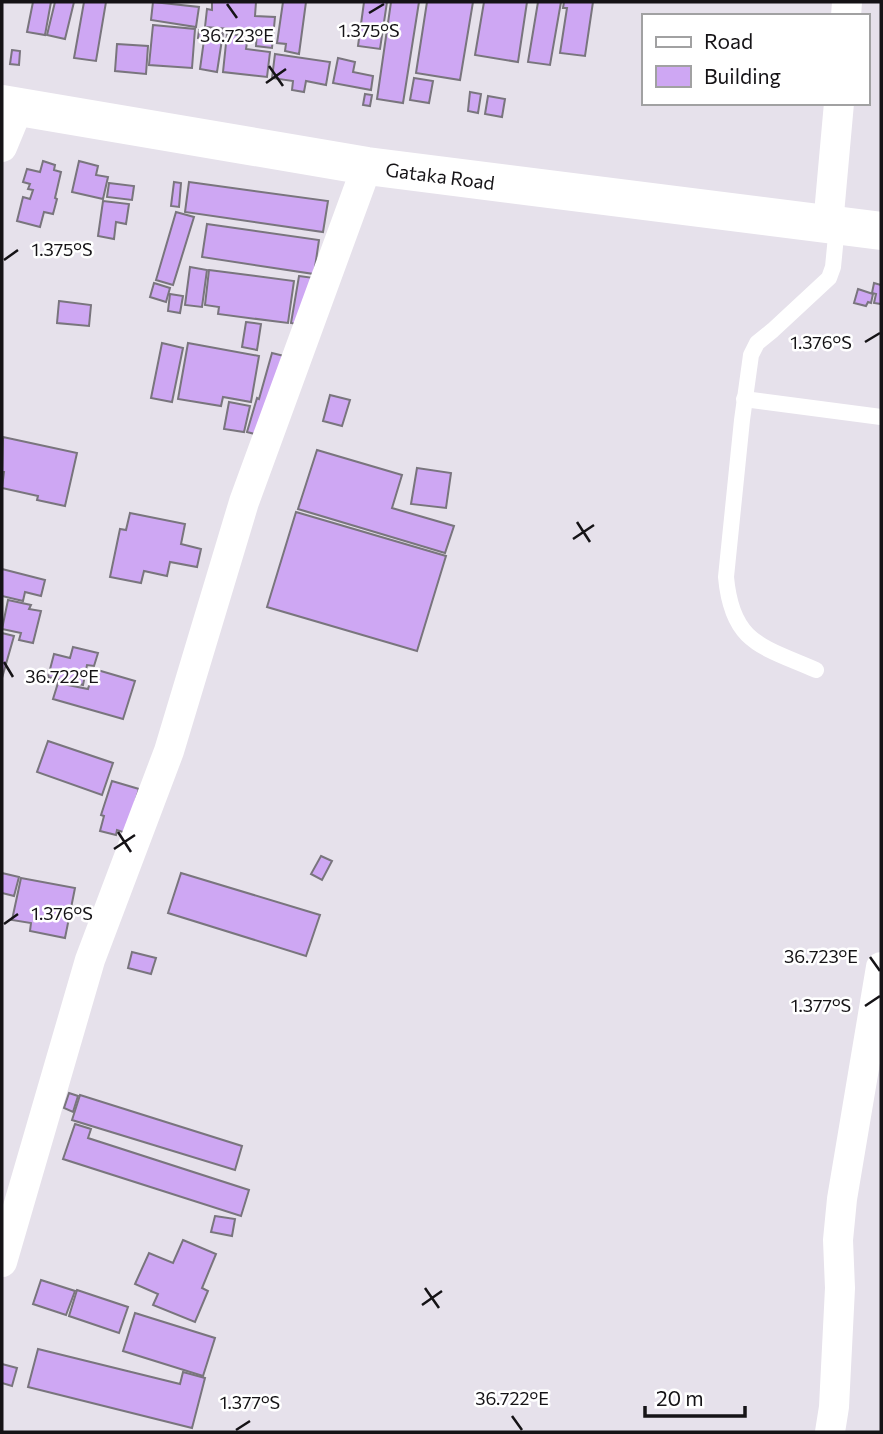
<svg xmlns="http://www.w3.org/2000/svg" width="883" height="1434" font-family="Commissioner,sans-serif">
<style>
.building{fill:#cea7f3;stroke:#79757d;stroke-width:2}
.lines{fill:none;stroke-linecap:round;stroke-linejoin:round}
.service{stroke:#fff;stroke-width:16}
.minor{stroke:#fff;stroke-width:30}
.tertiary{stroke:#fff;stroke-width:38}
.ticks{fill:none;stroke:#151316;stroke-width:2.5}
.labels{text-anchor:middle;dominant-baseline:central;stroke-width:5;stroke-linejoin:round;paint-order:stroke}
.street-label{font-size:19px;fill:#151316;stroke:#fff}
.ticks-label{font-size:18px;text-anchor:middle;fill:#151316;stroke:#fff;stroke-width:5;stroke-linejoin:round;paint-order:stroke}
</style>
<rect width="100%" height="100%" fill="#e6e1eb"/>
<g class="building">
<path d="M33,2h18l-6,33 -18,-3z"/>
<path d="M55,2h19l-9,37 -18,-4z"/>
<path d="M84,2h22l-10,59 -22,-3z"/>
<path d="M153,2l46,5 -3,20 -45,-7z"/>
<path d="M212,2h44l-1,14 20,1 -3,31 -16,-2 1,-15 -52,-4 2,-18 5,1z"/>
<path d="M283,2h23l-7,52 -14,-3 1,-7 -9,-1z"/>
<path d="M364,2h23l-7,47 -22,-3z"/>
<path d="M391,2h28l-16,101 -26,-4z"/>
<path d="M427,2h46l-13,78 -44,-7z"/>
<path d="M484,2h43l-9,60 -43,-7z"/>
<path d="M538,2h23l-11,63 -22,-3z"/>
<path d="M564,2h29l-8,54 -25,-3 7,-45h-4z"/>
<path d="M153,25l42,4 -3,39 -43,-3z"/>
<path d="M199,30l24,3 -6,39 -17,-3 4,-29 -6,-2z"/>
<path d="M227,34l21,2 -2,13 24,3 -3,25 -44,-5z"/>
<path d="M117,44l31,2 -2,28 -31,-3z"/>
<path d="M12,50l8,1 -1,14 -9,-1z"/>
<path d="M275,54l55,8 -4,23 -20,-4 -2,11 -12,-2 1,-9 -21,-3z"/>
<path d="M338,58l17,4 -2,10 20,4 -2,14 -38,-7z"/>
<path d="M414,78l19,3 -4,22 -19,-3z"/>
<path d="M470,92l11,2 -3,19 -10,-2z"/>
<path d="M365,94l7,1 -2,11 -7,-1z"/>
<path d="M488,96l17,3 -3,18 -17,-3z"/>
<path d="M43,161l12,4 -1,5 7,2 -6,26 2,1 -4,15 -9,-2 -4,15 -23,-6 6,-24 7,2 3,-9 -5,-1 2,-5 -7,-2 4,-13 13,3z"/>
<path d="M79,161l19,5 -2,9 12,2 -5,22 -31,-7z"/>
<path d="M174,182l7,1 -2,24 -8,-1z"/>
<path d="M189,182l139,19 -5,31 -138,-20z"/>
<path d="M109,183l25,3 -2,14 -25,-3z"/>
<path d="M103,201l26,3 -3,20 -10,-2 -2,17 -16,-3z"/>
<path d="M176,212l18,5 -21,68 -17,-5z"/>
<path d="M207,224l112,16 -5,34 -112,-17z"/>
<path d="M190,267l17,3 -5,37 -17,-2z"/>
<path d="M209,270l85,11 -6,42 -70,-9 1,-7 -14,-2z"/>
<path d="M299,276l15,2 -7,48 -16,-3z"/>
<path d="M154,283l16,5 -4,14 -16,-5z"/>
<path d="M874,283l7,2v19l-7,-1 2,-9 -4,-1z"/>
<path d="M858,289l15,5 -2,9 -3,-1 -2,4 -12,-3z"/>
<path d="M170,294l13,2 -3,17 -12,-2z"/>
<path d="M59,301l32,4 -2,21 -32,-3z"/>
<path d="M246,322l15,2 -4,26 -15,-3z"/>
<path d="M162,343l21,5 -11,54 -21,-4z"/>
<path d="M188,343l71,13 -8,46 -28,-5 -2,9 -43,-7z"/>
<path d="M272,353l16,4 -22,80 -19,-5 10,-34 2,1z"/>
<path d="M330,395l20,5 -8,26 -19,-5z"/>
<path d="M229,402l21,4 -6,26 -20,-3z"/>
<path d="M3,437l74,16 -12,53 -28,-6 1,-4 -36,-8 2,-16h-2z"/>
<path d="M317,450l85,25 -10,33 62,18 -9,27 -147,-44z"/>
<path d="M417,468l34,5 -5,35 -35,-4z"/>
<path d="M296,512l150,44 -29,95 -150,-44z"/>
<path d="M130,513l55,11 -4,20 20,5 -4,18 -27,-5 -3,14 -23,-5 -3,12 -31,-6 10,-48 6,1z"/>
<path d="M2,569l43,11 -4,16 -16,-4 -2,9 -21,-5z"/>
<path d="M8,600l23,5 -2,4 12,2 -8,32 -14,-3 2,-7 -19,-4z"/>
<path d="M2,633l12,3 -12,42z"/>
<path d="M73,647l25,6 -4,13 -7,-1 -4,20 -35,-8 6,-23 16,4z"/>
<path d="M94,669l41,12 -12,38 -70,-20 5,-16 30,6z"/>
<path d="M48,741l65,22 -11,32 -65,-23z"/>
<path d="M112,781l27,8 -13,44 -9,-3 -1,5 -16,-4 4,-15 -3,-1z"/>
<path d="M321,856l11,5 -10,19 -11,-6z"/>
<path d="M2,873l17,4 -5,19 -12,-3z"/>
<path d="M181,873l139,42 -14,41 -138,-43z"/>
<path d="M21,878l54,10 -10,50 -35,-7 1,-8 -19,-3z"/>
<path d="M132,952l24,6 -5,16 -23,-6z"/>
<path d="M69,1093l9,3 -5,16 -9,-4z"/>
<path d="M80,1095l162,51 -7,24 -163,-50z"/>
<path d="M75,1124l16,5 -3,9 161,52 -8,26 -178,-57z"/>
<path d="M215,1216l20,3 -3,17 -21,-4z"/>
<path d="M183,1240l33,14 -14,34 6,3 -13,31 -42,-17 5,-11 -23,-10 14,-31 24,10z"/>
<path d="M41,1280l34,11 -9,24 -33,-11z"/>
<path d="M77,1290l51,17 -9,26 -50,-17z"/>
<path d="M135,1313l80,25 -12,38 -80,-25z"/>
<path d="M38,1349l142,35 3,-12 22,6 -13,50 -164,-41z"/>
<path d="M2,1364l15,4 -5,18 -10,-3z"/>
</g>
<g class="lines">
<g class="service">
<path d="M744,399l137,18"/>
<path d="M816,670c-55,-24 -84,-27 -90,-93l16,-157 9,-65 6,-12 16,-13 56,-52 4,-11 4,-41"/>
</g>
<g class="minor">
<path d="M846,16l1,-14"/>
<path d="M2,147l17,-41"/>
<path d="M828,225l11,-122"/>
<path d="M2,1262l88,-302 79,-209 75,-249 123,-336"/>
<path d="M830,1432l4,-25 6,-119 -2,-48 4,-41 39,-232"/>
</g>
<path class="tertiary" id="s1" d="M2,104l365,62 514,65"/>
</g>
<path class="ticks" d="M227,4l10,14M369,13l15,-9M269,66l14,20M266,83l20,-14M4,260l14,-10M865,342l15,-9M577,522l13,20M573,539l21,-14M4,662l9,15M118,832l13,20M114,849l21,-14M4,924l14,-10M870,957l10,14M865,1006l15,-10M425,1288l14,20M422,1305l20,-14M512,1416l10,14M236,1430l14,-9"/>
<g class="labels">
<g class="street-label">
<text stroke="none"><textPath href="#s1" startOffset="444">Gataka Road</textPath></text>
</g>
</g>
<g class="ticks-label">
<text x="369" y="37">1.375°S</text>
<text x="237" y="42">36.723°E</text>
<text x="62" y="256">1.375°S</text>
<text x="821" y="349">1.376°S</text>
<text x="62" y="683">36.722°E</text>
<text x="62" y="920">1.376°S</text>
<text x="821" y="963">36.723°E</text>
<text x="821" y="1012">1.377°S</text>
<text x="512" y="1405">36.722°E</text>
<text x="250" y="1409">1.377°S</text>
</g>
<rect width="883" height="1434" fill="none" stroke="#151316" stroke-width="7"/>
<rect x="642" y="14" width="228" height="91" fill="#ffffff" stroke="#a1a1a2" stroke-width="2"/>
<rect x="656" y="37" width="35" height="10" fill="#ffffff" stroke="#a1a1a2" stroke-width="2"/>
<text x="704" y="49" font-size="21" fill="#151316">Road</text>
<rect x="656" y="66" width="35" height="21" fill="#cea7f3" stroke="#a1a1a2" stroke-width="2"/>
<text x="704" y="84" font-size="21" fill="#151316">Building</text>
<path d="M645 1406v10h100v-10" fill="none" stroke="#151316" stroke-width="3.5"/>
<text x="656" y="1406" font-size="21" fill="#151316" stroke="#ffffff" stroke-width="5" paint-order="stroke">20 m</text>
</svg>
